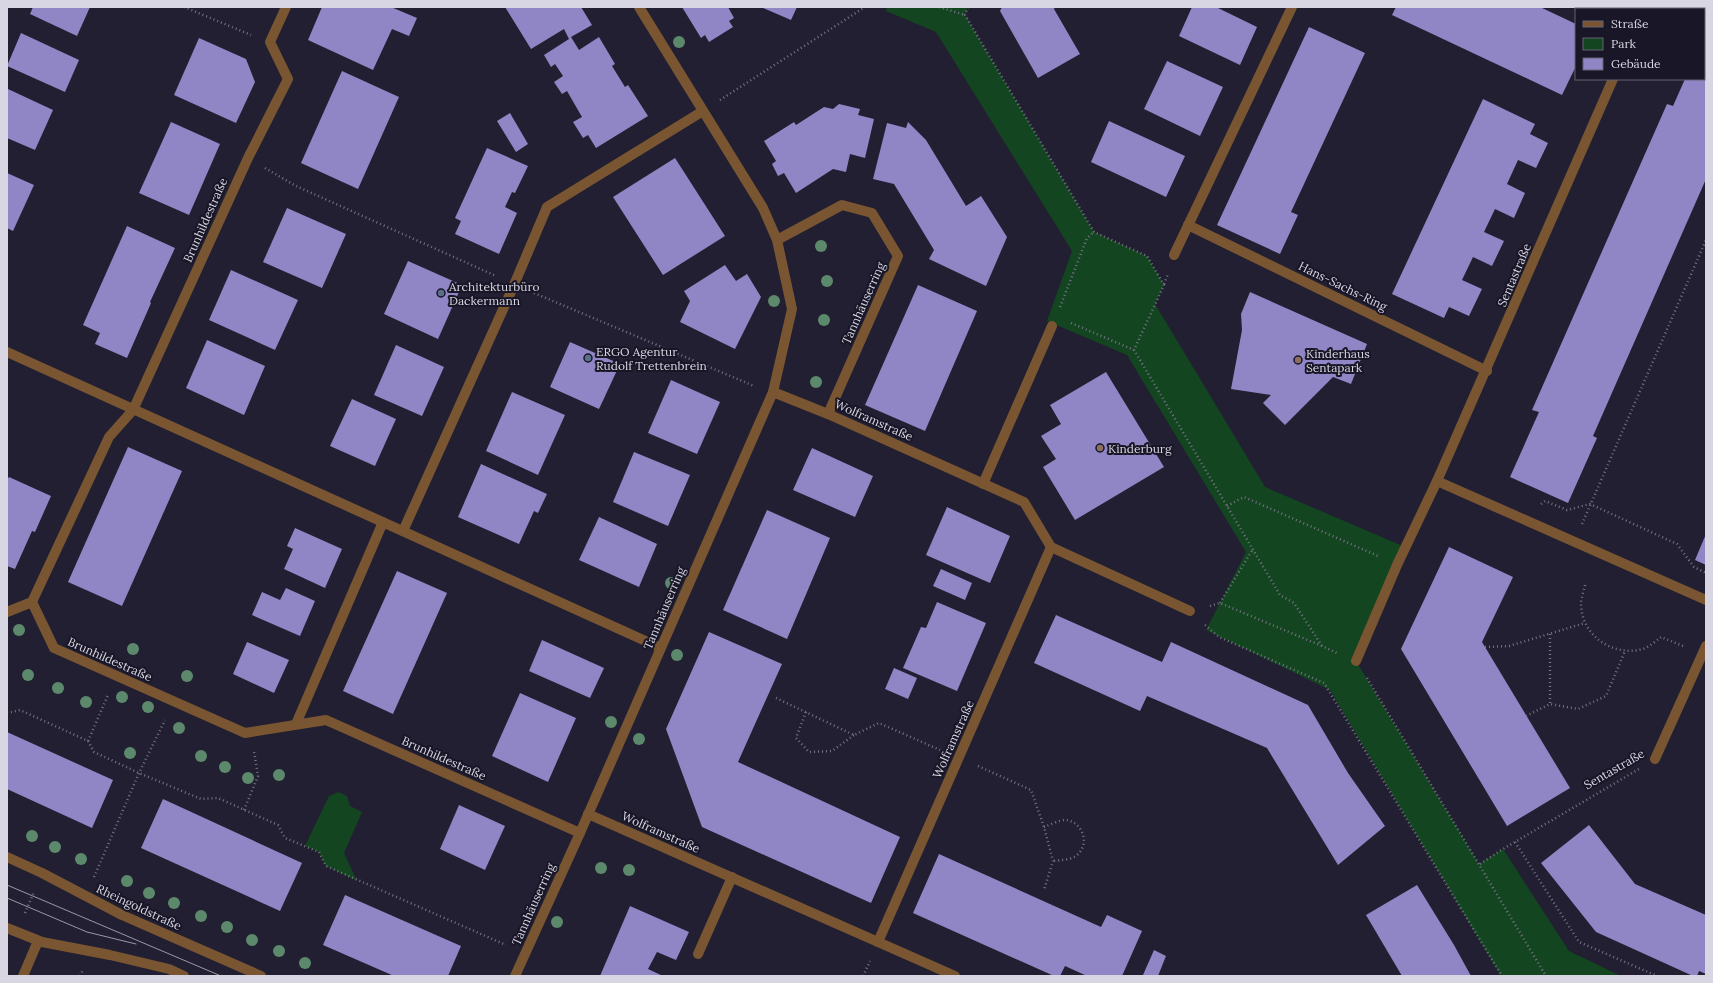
<svg xmlns="http://www.w3.org/2000/svg" width="1713" height="983" font-family="Lora,serif">
<style>
.green{fill:#144521}
.building{fill:#9086c6}
.lines{fill:none;stroke-linecap:round;stroke-linejoin:round}
.path{stroke:#767484;stroke-width:2.5;stroke-dasharray:1 3;stroke-linecap:butt}
.minor{stroke:#795631;stroke-width:10}
.tram{stroke:#9a98a6;stroke-width:1}
.tree{fill:#5c896b}
.service-dot{fill:#5c6f8a;stroke:#181627;stroke-width:1.5}
.education-dot{fill:#8d6e63;stroke:#181627;stroke-width:1.5}
.labels{text-anchor:middle;dominant-baseline:central;stroke-width:4;stroke-linejoin:round;paint-order:stroke}
.street-label{font-size:12px;fill:#d7d6e2;stroke:#181627}
.poi-label{font-size:12px;fill:#d7d6e2;stroke:#181627;text-anchor:start}
</style>
<rect width="100%" height="100%" fill="#211f31"/>
<g class="green">
<path d="M887,7h81l-3,8 129,217 53,24 17,29 -9,19 110,183 140,60 -49,114 123,203 24,-15 66,102 52,25h-120l-171,-286 -124,-60 40,-78 -119,-197 -80,-34 25,-70 -136,-219 -50,-21z"/>
<path d="M338,792l9,4 3,10 12,6 -18,41 13,28 -31,-15 -7,-14 -14,-6 24,-50z"/>
</g>
<g class="building">
<path d="M33,7h57l-13,29 -47,-22z"/>
<path d="M322,7h69l26,11 -8,18 -17,-7 -19,41 -65,-30z"/>
<path d="M505,7h76l11,18 -21,12 8,13 20,-13 16,27 -3,2 13,21 3,-2 20,31 -52,32 -8,-13 -5,3 -10,-16 9,-5 -15,-26 -5,3 -8,-12 9,-6 -8,-12 -4,3 -7,-12 25,-16 -5,-10 -33,20z"/>
<path d="M682,7h46l6,11 -5,3 4,6 -24,15 -4,-7 -4,3z"/>
<path d="M761,7h36l-6,13z"/>
<path d="M1002,7h53l-1,2 26,45 -42,24 -38,-67z"/>
<path d="M1192,7h24l41,20 -17,38 -61,-29z"/>
<path d="M1396,7h144l36,17v42l-14,29 -170,-80z"/>
<path d="M1309,27l56,26 -74,159 7,3 -18,39 -63,-29z"/>
<path d="M21,33l58,27 -14,32 -58,-26z"/>
<path d="M199,38l47,21 9,23 -19,41 -62,-28z"/>
<path d="M1167,61l56,26 -23,49 -56,-27z"/>
<path d="M342,71l57,26 -41,92 -57,-26z"/>
<path d="M1704,78h2v101l-113,257 4,2 -29,65 -58,-26 29,-65 -7,-2 135,-306 6,2 12,-27h19z"/>
<path d="M8,89l45,21 -18,40 -28,-12z"/>
<path d="M1483,99l52,25 -5,10 18,9 -12,25 -18,-8 -11,24 18,9 -11,25 -19,-9 -11,23 20,9 -12,25 -19,-9 -11,23 20,9 -13,27 -20,-9 -5,11 -52,-24z"/>
<path d="M839,104l21,5 -2,6 16,4 -9,39 -15,-4 -4,18 -13,-3 -37,24 -12,-20 -6,3 -6,-12 4,-3 -12,-20 30,-19 2,3 28,-18 9,2z"/>
<path d="M510,113l18,31 -12,8 -19,-31z"/>
<path d="M1109,121l76,35 -19,41 -75,-35z"/>
<path d="M171,122l49,22 -31,71 -50,-22z"/>
<path d="M908,122l18,18 40,66 15,-10 26,41 -21,49 -57,-27 5,-9 -40,-66 -21,-5 14,-56 19,5z"/>
<path d="M487,148l41,18 -13,27 -3,-1 -7,15 12,6 -18,41 -44,-20 6,-13 -6,-3z"/>
<path d="M675,158l50,78 -62,39 -50,-78z"/>
<path d="M7,173l27,12 -21,46 -6,-3z"/>
<path d="M287,208l59,26 -24,54 -59,-26z"/>
<path d="M127,226l48,22 -25,54 1,1 -24,55 -32,-14 5,-11 -17,-8z"/>
<path d="M408,261l54,24 -24,54 -54,-25z"/>
<path d="M725,265l11,16 11,-7 14,23 -26,52 -55,-27 10,-21 -6,-10z"/>
<path d="M231,270l67,30 -23,50 -66,-30z"/>
<path d="M918,285l59,26 -52,120 -60,-26z"/>
<path d="M1250,292l117,52 -16,40 -18,-7 -48,48 -22,-22 8,-8 -40,-6 11,-59 -1,-16z"/>
<path d="M207,340l58,26 -21,49 -58,-27z"/>
<path d="M570,342l50,22 -21,45 -49,-22z"/>
<path d="M396,345l48,22 -22,49 -48,-21z"/>
<path d="M1106,372l58,95 -89,53 -32,-53 13,-8 -15,-23 20,-12 -11,-19z"/>
<path d="M671,380l49,22 -23,52 -49,-21z"/>
<path d="M512,392l53,23 -27,60 -52,-24z"/>
<path d="M352,399l44,20 -21,47 -45,-20z"/>
<path d="M128,447l54,24 -60,135 -54,-24z"/>
<path d="M812,448l61,28 -18,41 -62,-27z"/>
<path d="M634,452l56,23 -22,51 -55,-24z"/>
<path d="M481,464l66,30 -9,19 -4,-2 -15,33 -61,-27z"/>
<path d="M9,477l42,19 -16,36 -3,-1 -17,38 -8,-3v-86z"/>
<path d="M947,507l63,29 -20,47 -64,-28z"/>
<path d="M767,510l63,28 -43,101 -64,-29z"/>
<path d="M599,517l58,27 -18,43 -60,-27z"/>
<path d="M295,528l47,21 -17,39 -41,-19 9,-20 -6,-3z"/>
<path d="M1706,534v31l-11,-5z"/>
<path d="M1449,547l64,30 -31,65 88,146 -63,38 -106,-177z"/>
<path d="M941,569l31,14 -7,17 -32,-14z"/>
<path d="M397,571l50,22 -54,121 -50,-23z"/>
<path d="M286,588l29,13 -15,35 -48,-21 10,-23 18,8z"/>
<path d="M937,602l49,21 -29,68 -54,-23 18,-41 5,1z"/>
<path d="M1056,615l106,47 9,-20 137,63 40,68 37,53 -47,39 -71,-117 -120,-52 -7,15 -106,-48z"/>
<path d="M709,632l73,32 -44,98 162,75 -29,66 -169,-76 -36,-98z"/>
<path d="M542,640l62,28 -14,30 -61,-27z"/>
<path d="M247,642l42,18 -15,33 -41,-19z"/>
<path d="M894,668l23,10 -9,21 -23,-10z"/>
<path d="M520,693l56,25 -28,64 -56,-26z"/>
<path d="M7,732l106,48 -21,48 -85,-39z"/>
<path d="M163,799l139,64 -22,48 -139,-63z"/>
<path d="M459,805l46,21 -20,44 -45,-21z"/>
<path d="M1589,825l46,59 71,31v59l-7,-3 -2,5h-4l-97,-44 -55,-69z"/>
<path d="M939,854l162,73 6,-12 35,16 -20,45h-35l-22,-10 -5,10h-6l-141,-63z"/>
<path d="M1417,885l37,60 17,31h-69l-36,-61z"/>
<path d="M345,895l116,51 -13,30h-54l-71,-31z"/>
<path d="M630,906l59,26 -13,28 -19,-8 -9,17 15,7h-63z"/>
<path d="M1154,950l12,6 -8,20h-12l-3,-1z"/>
</g>
<g class="lines">
<g class="path">
<path d="M184,7l67,28"/>
<path d="M939,7l26,8"/>
<path d="M968,7l-3,8 129,217 53,24 17,29 -30,65 146,245 14,8 28,43 15,7"/>
<path d="M720,100l145,-93"/>
<path d="M265,168l31,18 200,90"/>
<path d="M1164,284l4,-10"/>
<path d="M534,293l220,93"/>
<path d="M1060,307l27,-69 7,-6"/>
<path d="M1071,323l63,27"/>
<path d="M1541,504l4,-3 22,9 23,-6 87,40 17,23 12,6"/>
<path d="M1227,506l17,-9 134,59"/>
<path d="M1582,524l124,-284"/>
<path d="M1585,585c-1,6 -4,13 -4,18 0,33 32,54 62,46 6,-2 13,-8 18,-12l22,9"/>
<path d="M1220,603l33,-54"/>
<path d="M1210,606l10,-3 102,43"/>
<path d="M1205,625l14,12 105,46 178,293"/>
<path d="M1550,634v70"/>
<path d="M1485,647l24,-1 76,-23"/>
<path d="M1367,678l179,298"/>
<path d="M776,698l78,37 25,-12 61,27"/>
<path d="M806,712l-10,26 13,14 23,-1 22,-16"/>
<path d="M7,713l13,-3 68,31 6,11 45,21 62,26 17,-1 60,27 7,13 34,14 7,14 180,79"/>
<path d="M1526,716l24,-12 28,5 28,-13 19,-45"/>
<path d="M88,741l20,-46"/>
<path d="M978,766l53,24 13,37 9,34 -9,29"/>
<path d="M244,810l14,-34 -4,-25"/>
<path d="M1044,827c6,-2 15,-7 21,-7 16,1 25,21 14,33 -5,7 -18,7 -26,8"/>
<path d="M1515,842l64,100 78,34"/>
<path d="M1480,864l23,-15 136,-80"/>
<path d="M94,877l45,-104 26,-53"/>
<path d="M25,913l9,-21"/>
<path d="M80,976l3,-6"/>
<path d="M863,976l7,-15"/>
</g>
<g class="minor">
<path d="M1672,7l4,2"/>
<path d="M1644,9l1,-2"/>
<path d="M1704,21l2,1"/>
<path d="M1613,79l-176,402 269,119"/>
<path d="M1188,225l299,146"/>
<path d="M777,240l65,-35 30,8 26,43 -70,158"/>
<path d="M1174,255l118,-248"/>
<path d="M7,352l654,296"/>
<path d="M773,392l55,22 196,88 27,45 139,64"/>
<path d="M983,484l69,-158"/>
<path d="M403,531l111,-246 33,-78 156,-96"/>
<path d="M32,602l77,-165 24,-27 115,-252 40,-79 -18,-37 16,-35"/>
<path d="M32,602l22,46 191,85 81,-13 254,113"/>
<path d="M7,612l25,-10"/>
<path d="M1356,661l41,-96 40,-84"/>
<path d="M296,724l87,-202"/>
<path d="M1655,759l51,-113"/>
<path d="M588,814l367,162"/>
<path d="M7,857l35,16 80,42 139,61"/>
<path d="M7,928l35,14 68,13 59,14 15,7"/>
<path d="M878,942l173,-395"/>
<path d="M698,954l34,-77"/>
<path d="M23,976l15,-35"/>
<path d="M515,976l65,-143 193,-441 19,-83 -15,-69 -14,-32 -124,-201"/>
</g>
<g class="tram">
<path d="M7,885l214,91"/>
<path d="M7,898l80,34 49,12"/>
</g>
</g>
<g class="tree">
<circle cx="679" cy="42" r="6"/>
<circle cx="821" cy="246" r="6"/>
<circle cx="827" cy="281" r="6"/>
<circle cx="774" cy="301" r="6"/>
<circle cx="824" cy="320" r="6"/>
<circle cx="816" cy="382" r="6"/>
<circle cx="671" cy="583" r="6"/>
<circle cx="19" cy="630" r="6"/>
<circle cx="133" cy="649" r="6"/>
<circle cx="677" cy="655" r="6"/>
<circle cx="28" cy="675" r="6"/>
<circle cx="187" cy="676" r="6"/>
<circle cx="58" cy="688" r="6"/>
<circle cx="122" cy="697" r="6"/>
<circle cx="86" cy="702" r="6"/>
<circle cx="148" cy="707" r="6"/>
<circle cx="611" cy="722" r="6"/>
<circle cx="179" cy="728" r="6"/>
<circle cx="639" cy="739" r="6"/>
<circle cx="130" cy="753" r="6"/>
<circle cx="201" cy="756" r="6"/>
<circle cx="225" cy="767" r="6"/>
<circle cx="279" cy="775" r="6"/>
<circle cx="248" cy="778" r="6"/>
<circle cx="32" cy="836" r="6"/>
<circle cx="55" cy="847" r="6"/>
<circle cx="81" cy="859" r="6"/>
<circle cx="601" cy="868" r="6"/>
<circle cx="629" cy="870" r="6"/>
<circle cx="127" cy="881" r="6"/>
<circle cx="149" cy="893" r="6"/>
<circle cx="174" cy="903" r="6"/>
<circle cx="201" cy="916" r="6"/>
<circle cx="557" cy="922" r="6"/>
<circle cx="227" cy="927" r="6"/>
<circle cx="252" cy="940" r="6"/>
<circle cx="279" cy="951" r="6"/>
<circle cx="305" cy="963" r="6"/>
</g>
<g class="service-dot">
<circle cx="441" cy="293" r="4"/>
<circle cx="588" cy="358" r="4"/>
</g>
<g class="education-dot">
<circle cx="1298" cy="360" r="4"/>
<circle cx="1100" cy="448" r="4"/>
</g>
<g class="labels">
<g class="street-label">
<text transform="translate(205 220) rotate(-66)">Brunhildestraße</text>
<text transform="translate(1514 275) rotate(-67)">Sentastraße</text>
<text transform="translate(1343 286) rotate(26)">Hans-Sachs-Ring</text>
<text transform="translate(863 303) rotate(-66)">Tannhäuserring</text>
<text transform="translate(874 420) rotate(24)">Wolframstraße</text>
<text transform="translate(664 608) rotate(-67)">Tannhäuserring</text>
<text transform="translate(110 659) rotate(24)">Brunhildestraße</text>
<text transform="translate(953 739) rotate(-66)">Wolframstraße</text>
<text transform="translate(444 758) rotate(24)">Brunhildestraße</text>
<text transform="translate(1614 769) rotate(-30)">Sentastraße</text>
<text transform="translate(661 832) rotate(24)">Wolframstraße</text>
<text transform="translate(533 904) rotate(-66)">Tannhäuserring</text>
<text transform="translate(139 907) rotate(25)">Rheingoldstraße</text>
</g>
<g class="poi-label">
<text x="449" y="286">Architekturbüro<tspan x="449" dy="14">Dackermann</tspan></text>
<text x="596" y="351">ERGO Agentur<tspan x="596" dy="14">Rudolf Trettenbrein</tspan></text>
<text x="1306" y="353">Kinderhaus<tspan x="1306" dy="14">Sentapark</tspan></text>
<text x="1108" y="448">Kinderburg</text>
</g>
</g>
<rect width="1713" height="983" fill="none" stroke="#d7d6e2" stroke-width="16"/>
<rect x="1575" y="8" width="130" height="72" fill="#181627" stroke="#646372"/>
<rect x="1583" y="21" width="20" height="6" fill="#795631" stroke="#646372"/>
<text x="1611" y="28" font-size="12" fill="#d7d6e2">Straße</text>
<rect x="1583" y="38" width="20" height="12" fill="#144521" stroke="#646372"/>
<text x="1611" y="48" font-size="12" fill="#d7d6e2">Park</text>
<rect x="1583" y="58" width="20" height="12" fill="#9086c6" stroke="#646372"/>
<text x="1611" y="68" font-size="12" fill="#d7d6e2">Gebäude</text>
</svg>
